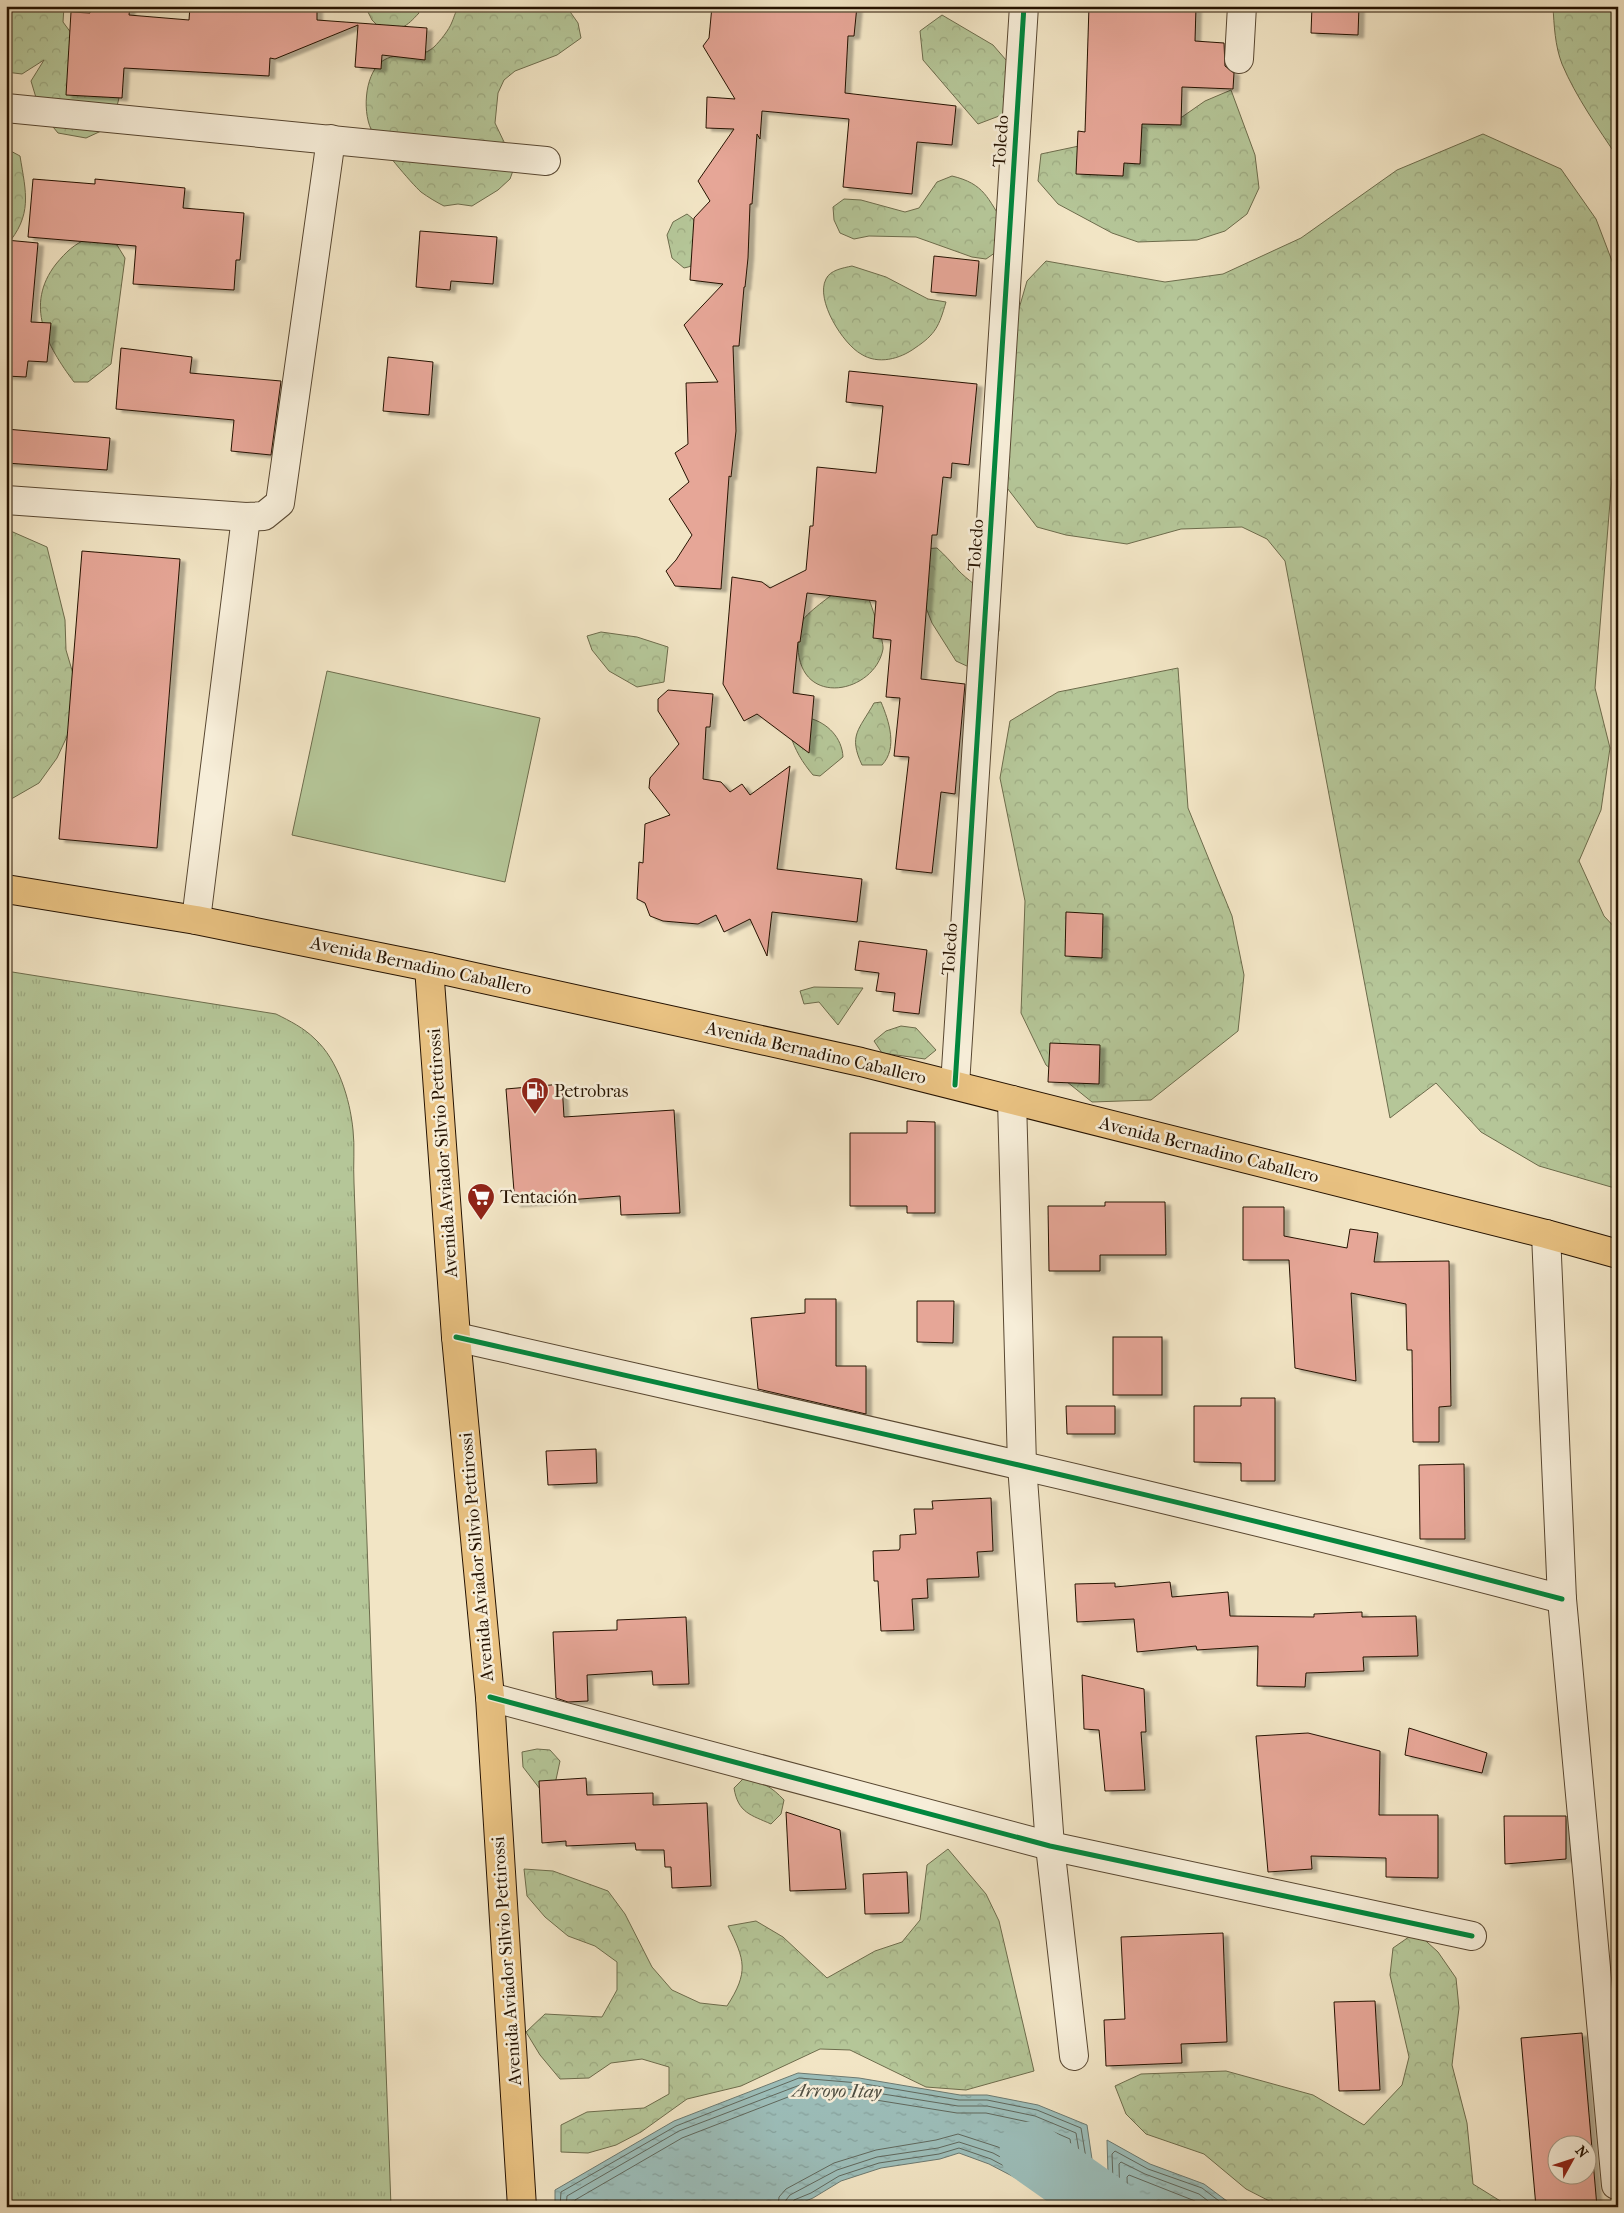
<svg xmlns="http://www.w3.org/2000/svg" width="1624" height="2213" font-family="'IM FELL French Canon',serif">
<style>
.grass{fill:url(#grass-tufts);stroke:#6d6c4c}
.forest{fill:url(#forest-crowns);stroke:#6d6c4c}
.park{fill:#b5c698;stroke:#6d6c4c}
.water{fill:url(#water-ripples);stroke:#6c7970}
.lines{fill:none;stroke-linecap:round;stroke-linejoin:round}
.shore{stroke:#60685d;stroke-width:1}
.river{stroke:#9cbeba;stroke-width:61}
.building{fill:#e6a697;stroke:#251200;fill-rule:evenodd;filter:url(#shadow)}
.street-casing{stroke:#584731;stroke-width:30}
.primary-casing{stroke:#251200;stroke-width:30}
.street{stroke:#f7eed9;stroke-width:28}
.primary{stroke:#e9c282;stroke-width:28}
.cycleway-casing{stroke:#f7eed9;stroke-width:8}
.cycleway{stroke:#00873e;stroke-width:5}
.labels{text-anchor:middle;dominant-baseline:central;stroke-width:5;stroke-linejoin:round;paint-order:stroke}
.street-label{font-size:18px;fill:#251200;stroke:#f7eed9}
.poi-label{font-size:18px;fill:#251200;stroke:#f7eed9;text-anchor:start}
.water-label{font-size:19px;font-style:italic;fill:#4f4e41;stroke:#f7eed9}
</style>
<defs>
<pattern id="grass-tufts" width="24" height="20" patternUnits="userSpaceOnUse" patternTransform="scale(1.25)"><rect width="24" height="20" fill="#b5c698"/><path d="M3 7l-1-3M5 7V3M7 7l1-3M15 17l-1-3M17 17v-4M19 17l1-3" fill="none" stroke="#9ca981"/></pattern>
<pattern id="forest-crowns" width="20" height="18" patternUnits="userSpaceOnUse" patternTransform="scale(1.25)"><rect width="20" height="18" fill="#b5c698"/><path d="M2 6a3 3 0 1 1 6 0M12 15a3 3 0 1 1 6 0" fill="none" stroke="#9ca981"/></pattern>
<pattern id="water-ripples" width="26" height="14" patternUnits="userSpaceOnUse" patternTransform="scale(1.25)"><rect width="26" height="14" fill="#9cbeba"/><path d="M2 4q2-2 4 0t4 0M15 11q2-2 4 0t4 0" fill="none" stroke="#86a29e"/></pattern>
<filter id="shadow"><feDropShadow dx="5.5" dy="3" stdDeviation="1" flood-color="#0004"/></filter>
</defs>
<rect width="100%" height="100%" fill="#f2e5c5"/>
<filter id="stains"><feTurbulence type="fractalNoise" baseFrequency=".004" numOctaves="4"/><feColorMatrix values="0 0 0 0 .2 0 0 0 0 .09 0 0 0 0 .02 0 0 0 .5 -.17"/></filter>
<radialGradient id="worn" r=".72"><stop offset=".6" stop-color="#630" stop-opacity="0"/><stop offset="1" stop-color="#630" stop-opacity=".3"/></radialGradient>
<path class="grass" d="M6,971l270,43c14,7 28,14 39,25 23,21 35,60 38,91 2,16 0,36 1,53l37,1024h-385z"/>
<g class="forest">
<path d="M6,6h58l-1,16 56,76 -7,28 -26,12 -28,-5 -18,-22 -9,-30 13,-21 -22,14 -16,-2z"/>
<path d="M365,6h51l3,7c-13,14 -18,18 -37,17l-10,-10z"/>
<path d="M461,6h105l12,17 3,15 -24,17 -42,16 -11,9 -6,13 -3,30 20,42 -5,14 -12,11 -26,16 -14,-2 -14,2c-8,-4 -16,-9 -23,-14 -10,-9 -42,-47 -48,-59 -11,-18 -9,-57 8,-71 17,-13 36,0 53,-15 6,-6 15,-17 18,-25 3,-7 3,-11 9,-16z"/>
<path d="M1553,6h65v152c-20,-30 -42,-61 -56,-94 -7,-18 -8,-39 -9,-58z"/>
<path d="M942,15l51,30 20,23 -6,45 -29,11 -55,-64 -3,-29z"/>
<path d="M1231,90l24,65 4,33 -12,26 -22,17 -28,9 -59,2 -26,-9 -54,-29 -20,-23 3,-27 57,-12 54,-22 30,-3 23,-16z"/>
<path d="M1483,134l78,35 35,50 21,55 1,129 -23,285 15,60 -9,62 -22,51 25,55 14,15v258l-79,-23 -58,-34 -45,-49 -46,35 -105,-557 -18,-22 -25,-12 -61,2 -54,15 -61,-9 -29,-8 -36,-47 2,-116 24,-83 19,-20 119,21 58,-8 78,-36 96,-68z"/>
<path d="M7,149l13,7c6,37 13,59 -14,90z"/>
<path d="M952,176c33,8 35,22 53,49l-6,25 -13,9 -14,-2 -56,-20 -47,-1 -15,3 -14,-6 -6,-13 -1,-13 11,-8 17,1 44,12 14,-4 18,-26z"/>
<path d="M687,214l5,4 15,20 -15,28 -8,2 -12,-10 -5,-23 6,-13z"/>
<path d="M89,238l28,7 8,13 -14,106 -23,18h-14c-27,-36 -50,-77 -18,-118 10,-12 18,-20 33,-26z"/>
<path d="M852,266l34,11 42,22 18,3c-7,24 -10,32 -31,46 -15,11 -37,17 -54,6 -18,-10 -46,-54 -35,-75 4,-9 17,-11 26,-13z"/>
<path d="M6,529l41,18 18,73 1,30 16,54 -25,54 -18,25 -33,19z"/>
<path d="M937,548c8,7 14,14 21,22 20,21 43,25 41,60 -1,5 -3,14 -6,18 -5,7 -17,13 -24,19l-13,-6 -24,-38 -11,-28 1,-46z"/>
<path d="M839,589l27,2c4,11 18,49 17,58 -8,44 -83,60 -85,-2 0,-5 -2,-14 0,-19 4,-13 31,-30 41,-39z"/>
<path d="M601,632l36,5 31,10 -4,35 -27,5 -28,-16 -17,-21 -5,-14z"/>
<path d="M1178,668l10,140 44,108 12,59 -6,56 -87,69 -59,2 -46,-37 -25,-52 4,-112 -25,-123 10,-57 48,-29z"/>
<path d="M881,702c8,19 17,46 1,63h-20c-14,-30 -3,-35 12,-62z"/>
<path d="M809,718c19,5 33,20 34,39l-23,19 -7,-1c-11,-13 -18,-25 -23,-41z"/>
<path d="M814,987l49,1 -25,37 -19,-23 -15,2 -4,-13z"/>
<path d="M901,1026l15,2 20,22 -11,9 -43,-6 -8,-12 12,-10z"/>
<path d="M537,1749l13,1 10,11 -6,28h-14l-17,-22 -1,-15z"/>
<path d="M745,1777c17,5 27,10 39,23l-3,14 -10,10c-20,-9 -33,-11 -37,-36z"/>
<path d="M948,1849l38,45 13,27 35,150 -68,19 -40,-3 -76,-37 -30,-1 -79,37 -54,13 -46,33 -25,13 -28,8 -27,-1v-27l26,-13 57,-4 25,-14v-27l-27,-8 -31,4 -22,15 -29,1 -20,-24 -14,-23 19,-18 57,3 15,-27v-28l-22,-16 -27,-10 -23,-19 -18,-21 -3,-27 29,2 55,20 17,23 27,53 20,23 28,13 27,3c22,-34 18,-46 1,-80l28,-5 27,16 44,41 48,-27 27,-9 18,-22 7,-55z"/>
<path d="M1416,1932l22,20 18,26 3,30 -7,57 15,58 6,61 37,23h-229l-35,-18 -42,-35 -58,-20 -20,-20 -11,-28 26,-12 85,-3 87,24 51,30 38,-40 7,-28 -19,-82 3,-27z"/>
</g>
<path class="park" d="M327,671l213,47 -35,164 -213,-47z"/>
<g class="water">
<path d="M798,2073l61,5 101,17h27l51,10 49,20 12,82h-38l-26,-19 -46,-24 -30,-11 -19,6 -59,9 -40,13 -28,17 -22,9h-236v-17l119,-69z"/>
<path d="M1107,2140l43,24 54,20 31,23h-126z"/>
</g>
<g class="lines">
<g class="shore">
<path d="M560,2207l1,-15 115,-66 123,-48 60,5 100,17h28l50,10 44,18 13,79"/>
<path d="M566,2207l1,-11 112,-65 121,-46 58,5 100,16h29l48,10 41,17 12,74"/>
<path d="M574,2207l1,-7 107,-62 119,-46 56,5 100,16h29l47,10 37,16 8,52 -4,2 -29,-21 -47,-25 -40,-13 -22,6 -60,10 -42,13 -48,26 -7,8 -1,10"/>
<path d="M785,2207l1,-7 4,-5 47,-25 40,-13 61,-9 21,-6 34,11 48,26 26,17 4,11"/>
<path d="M791,2207l3,-7 17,-7 28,-17 40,-13 60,-9 20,-6 32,11 47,25 24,17 2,6"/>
<path d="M1114,2207l-2,-53 3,-3 33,18 54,19 25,19"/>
<path d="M1120,2207l-1,-43 2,-2 24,12 54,20 17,13"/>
<path d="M1128,2207l-1,-30 2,-2 66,26 9,6"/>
</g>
<path class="river" d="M1030,2152l78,55"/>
</g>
<g class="building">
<path d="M90,6h40l-1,9 60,5 1,-14h127v14l110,8 -2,32 -43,-5 -1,14 -26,-2 3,-42 -83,34 -5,-1 -1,18 -145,-8 -2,30 -56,-3 5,-83 19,1z"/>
<path d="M712,6h145l-3,30h-6l-3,57 111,13 -4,39 -35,-3 -5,52 -69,-7 6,-68 -87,-8 -2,28 -3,-5 -5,70h-2l-2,54 -3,29h-1l-5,59h-6l3,85 -5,46 -2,-1 -8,113 -46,-3 -9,-15 10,-11 16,-25 -23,-36 20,-17 -14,-29 13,-9 -2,-61 32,-1 -34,-57 39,-41 -33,-4 4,-62 16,-17 -12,-20 36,-52 -28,-1 1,-31 28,2 -32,-53 6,-8z"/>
<path d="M1089,6l107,1 -1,34 29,2 1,23 9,7 -1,16 -51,-2 -1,38 -39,-1 -2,40 -16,-1 -1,13 -47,-2 2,-43 7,1z"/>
<path d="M1312,6h47l-1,29 -47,-2z"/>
<path d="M33,179l62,5v-5l90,9 -2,20 61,5 -4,47h-4l-2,30 -101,-6 3,-38 -108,-9z"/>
<path d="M420,231l77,6 -4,47 -42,-3 -1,9 -34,-3z"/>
<path d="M6,240l32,3 -7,79 20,1 -4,39 -19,-1 -2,16 -20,-1z"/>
<path d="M934,256l45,5 -3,35 -45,-4z"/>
<path d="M121,348l71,9 -2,16 91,8 -10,74 -40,-4 3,-31 -118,-11z"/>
<path d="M388,357l45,5 -4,53 -46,-4z"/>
<path d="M849,371l128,13 -8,81 -17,-2 -1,15 -8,-1 -6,58h-5l-11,144 44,5 -10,110 -14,-2 -9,81 -36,-4 13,-112 -15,-1 6,-58 -14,-1 5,-57 -18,-2 3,-37 -69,-8 -7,49h-2l-5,51 21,3 -5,57 -52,-39 -13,7 -21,-37 9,-107 30,5 8,6 36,-18 4,-44h3l4,-59 59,6 7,-67 -37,-4z"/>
<path d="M6,429l104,9 -3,32 -101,-7z"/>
<path d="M82,551l98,8 -23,289 -98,-9z"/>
<path d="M668,690l45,4 -3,33h-4l-3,52 18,3 9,10 12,-8 8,11 40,-29 -13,103 85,10 -5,43 -85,-10 -5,44 -17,-37 -26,13 -8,-17 -18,9 -35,-3 -13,-5 -5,-13 -8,-4 2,-37 4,1 2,-39 25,-9 -21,-27 1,-10 29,-34 -21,-33v-12z"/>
<path d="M1066,912l37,2 -1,44 -37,-2z"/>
<path d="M859,941l68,9 -8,64 -26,-3 2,-18 -19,-2 3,-18 -24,-3z"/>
<path d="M1050,1043l50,2 -1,39 -51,-2z"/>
<path d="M562,1084l2,33 110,-7 6,103 -59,2 -1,-19 -105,8 -9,-115z"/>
<path d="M907,1121l28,1v91h-28v-7h-57v-73h57z"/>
<path d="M1105,1202h60l1,53h-66v16h-51l-1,-65h57z"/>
<path d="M1243,1207h41v29l63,12 3,-19 28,4 -4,29 75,-1 2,145 -12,1v35h-26l-1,-92h-5l-1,-46 -55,-11 5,88 -61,-13 -6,-108h-46z"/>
<path d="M805,1299h31v67h30v48l-108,-25 -7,-71 54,-5z"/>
<path d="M917,1301h37l-1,42 -36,-1z"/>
<rect x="1113" y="1337" width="49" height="58"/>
<path d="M1241,1398h34v83h-34v-18l-47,-1v-56h47z"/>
<path d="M1066,1406h49v28h-48z"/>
<path d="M596,1449l1,34 -49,2 -2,-34z"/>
<path d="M1464,1464l1,75h-45l-1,-74z"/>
<path d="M991,1498l2,53 -16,1 2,25 -52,2 1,19 -16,1 2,31 -33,1 -3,-50h-4l-1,-30 26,-1 1,-2v-13l16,-1 -2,-25h19l-1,-8z"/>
<path d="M1170,1582l2,15 56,-5 2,24 84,1v-3l48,-2v5l54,-1 2,40 -55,1 1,14 -58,2 -1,14 -48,-1 1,-40 -61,4 -1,-4 -59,6 -3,-33 -57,3 -2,-38 40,-1v4z"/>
<path d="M686,1617l3,67 -36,1 -1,-14 -65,4 1,26 -20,1 -12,-4 -3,-66 64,-2v-10z"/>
<path d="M1082,1675l62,14 2,43h-5l4,58 -40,1 -6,-61 -15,-1z"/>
<path d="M1409,1728l78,25 -5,20 -77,-18z"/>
<path d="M1308,1733l72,18 -1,64h59v63l-52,-1v-19l-75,-2 1,13 -44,3 -12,-136z"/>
<path d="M586,1778l1,17 66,-2v12l54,-2 4,83 -39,2 -1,-21h-6l-1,-17h-28l-1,-7 -69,3v-5l-24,2 -3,-62z"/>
<path d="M786,1812l54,18 6,59 -56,2z"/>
<path d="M1504,1816h62v43l-61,5z"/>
<path d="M907,1872l2,41 -44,1 -2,-40z"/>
<path d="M1223,1933l4,109 -46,2 1,19 -76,3 -2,-46 21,-1 -4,-82z"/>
<path d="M1375,2001l5,89 -41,1 -5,-89z"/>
<path d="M1582,2033l15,174h-61l-15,-169zM1556,2146h30v30h-30z"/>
</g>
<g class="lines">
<defs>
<g id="street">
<path d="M1239,59l3,-53"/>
<path d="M6,108l540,53"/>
<path d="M6,500l240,17 18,-1 16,-13 51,-364"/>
<path d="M196,920l50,-403"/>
<path d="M955,1085l69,-1079"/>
<path d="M1012,1100l10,365 28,381 24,210"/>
<path d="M1546,1234l16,365 54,586"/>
<path d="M456,1337c370,84 740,165 1106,262"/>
<path d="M490,1697l560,149 422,90"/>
</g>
<g id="primary">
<path d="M6,889l190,31 233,47 432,95 685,172 72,20"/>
<path d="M429,967l27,370 34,360 32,510"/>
</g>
</defs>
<use href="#street" class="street-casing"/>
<use href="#primary" class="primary-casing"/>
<use href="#street" class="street"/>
<use href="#primary" class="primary"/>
<defs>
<g id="cycleway">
<path d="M955,1085l69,-1079"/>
<path d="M456,1337c370,84 740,165 1106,262"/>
<path d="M490,1697l560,149 422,90"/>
</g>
</defs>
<use href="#cycleway" class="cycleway-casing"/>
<use href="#cycleway" class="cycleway"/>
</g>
<defs>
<symbol id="fuel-pin" viewBox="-11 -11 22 30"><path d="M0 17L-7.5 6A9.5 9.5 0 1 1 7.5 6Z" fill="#8f2418" stroke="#f7eed9"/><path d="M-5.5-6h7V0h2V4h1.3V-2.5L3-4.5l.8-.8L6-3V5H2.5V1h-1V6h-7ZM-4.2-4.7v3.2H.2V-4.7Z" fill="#fff"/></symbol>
<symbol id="supermarket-pin" viewBox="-11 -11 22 30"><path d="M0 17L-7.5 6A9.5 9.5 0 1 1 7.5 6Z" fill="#8f2418" stroke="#f7eed9"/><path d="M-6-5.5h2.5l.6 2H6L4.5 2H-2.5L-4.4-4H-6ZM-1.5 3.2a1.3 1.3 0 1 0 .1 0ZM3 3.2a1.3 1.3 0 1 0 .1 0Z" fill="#fff"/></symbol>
</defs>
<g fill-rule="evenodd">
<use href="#fuel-pin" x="519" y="1075" width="32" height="43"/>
<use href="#supermarket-pin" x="465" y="1181" width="32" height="43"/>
</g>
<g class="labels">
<g class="street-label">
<text transform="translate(1001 141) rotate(-86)">Toledo</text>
<text transform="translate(976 545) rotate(-86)">Toledo</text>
<text transform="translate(950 949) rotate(-86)">Toledo</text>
<text transform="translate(421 966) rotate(12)">Avenida Bernadino Caballero</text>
<text transform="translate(816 1053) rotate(13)">Avenida Bernadino Caballero</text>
<text transform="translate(1209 1150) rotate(14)">Avenida Bernadino Caballero</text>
<text transform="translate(443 1153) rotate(-94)">Avenida Aviador Silvio Pettirossi</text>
<text transform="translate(477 1557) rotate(-95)">Avenida Aviador Silvio Pettirossi</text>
<text transform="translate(507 1961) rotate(-94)">Avenida Aviador Silvio Pettirossi</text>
</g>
<g class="poi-label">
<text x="554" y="1091">Petrobras</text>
<text x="500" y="1197">Tentación</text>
</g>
<g class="water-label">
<text transform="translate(837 2091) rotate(1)">Arroyo Itay</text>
</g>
</g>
<rect width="1624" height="2213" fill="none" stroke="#f2e5c5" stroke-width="25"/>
<rect x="8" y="8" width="1609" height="2198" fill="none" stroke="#251200" stroke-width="2.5"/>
<rect x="12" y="12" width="1599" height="2188" fill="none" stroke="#251200"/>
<g transform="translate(1572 2160) rotate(50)"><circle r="24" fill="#f7eed9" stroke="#a39682"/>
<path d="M0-4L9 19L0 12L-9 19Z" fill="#8f2418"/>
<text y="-8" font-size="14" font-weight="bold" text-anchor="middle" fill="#251200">N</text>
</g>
<rect width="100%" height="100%" filter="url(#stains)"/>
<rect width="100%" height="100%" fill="url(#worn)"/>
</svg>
